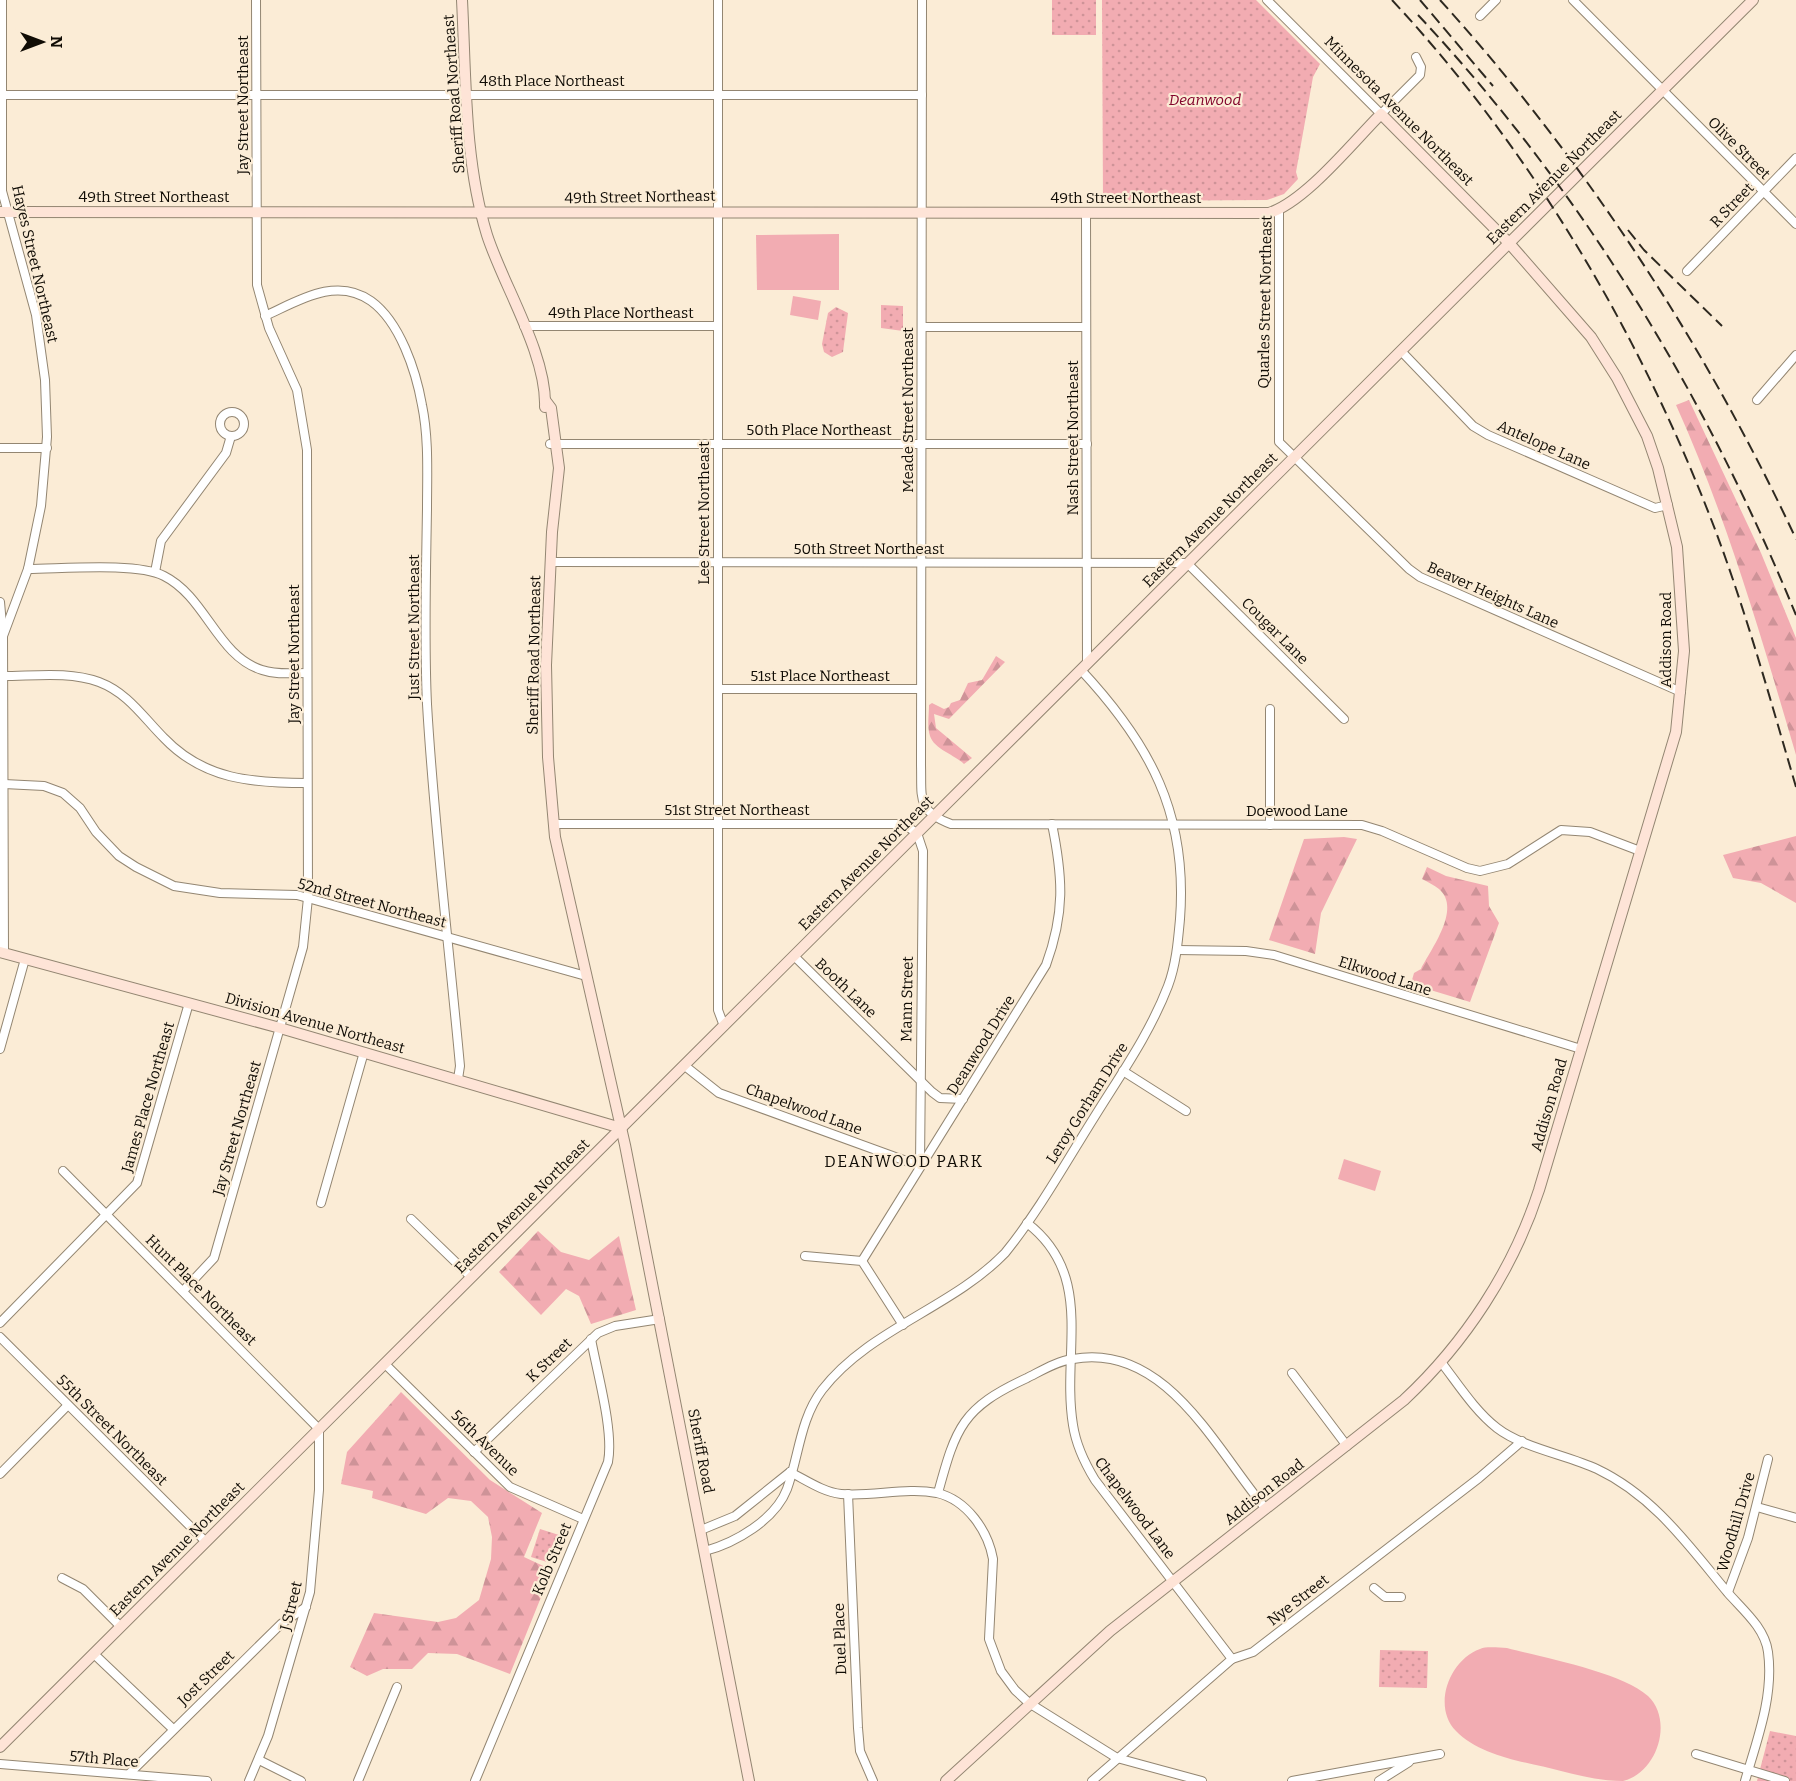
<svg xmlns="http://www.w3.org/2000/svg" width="1796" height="1781" font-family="Bitter,serif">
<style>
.grass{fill:#f2acb2}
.forest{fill:url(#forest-firs)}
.park{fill:url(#park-dots)}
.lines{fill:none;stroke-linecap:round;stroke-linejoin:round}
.street-casing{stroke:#938672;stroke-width:10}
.secondary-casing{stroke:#938672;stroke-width:12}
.street{stroke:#fff;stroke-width:8}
.secondary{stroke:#fee4d7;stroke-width:10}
.rail{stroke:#2e2920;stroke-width:2;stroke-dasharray:12 6;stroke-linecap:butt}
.labels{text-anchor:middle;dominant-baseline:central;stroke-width:4.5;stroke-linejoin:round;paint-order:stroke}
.street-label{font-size:15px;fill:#100c05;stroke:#fbecd6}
.park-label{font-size:15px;font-style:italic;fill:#82032b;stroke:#fbecd6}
.neighbourhood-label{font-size:16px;letter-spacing:1.5px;fill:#100c05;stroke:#fbecd6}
</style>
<defs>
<pattern id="forest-firs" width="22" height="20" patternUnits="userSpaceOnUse" patternTransform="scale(1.5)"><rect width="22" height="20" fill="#f2acb2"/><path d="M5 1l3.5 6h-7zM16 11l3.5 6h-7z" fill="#ce9398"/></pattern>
<pattern id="park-dots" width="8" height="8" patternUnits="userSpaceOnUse" patternTransform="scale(1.5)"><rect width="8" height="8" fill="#f2acb2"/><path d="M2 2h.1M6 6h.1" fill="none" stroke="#ce9398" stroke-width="1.8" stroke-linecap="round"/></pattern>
</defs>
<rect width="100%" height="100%" fill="#fbecd6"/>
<g class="grass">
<path d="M839,234v56h-82l-1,-55z"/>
<path d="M793,296l28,5 -3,19 -28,-5z"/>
<path d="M1344,1159l37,12 -6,20 -37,-12z"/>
<path d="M1507,1648c37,10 114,24 141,48 26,25 9,77 -25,85 -21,0 -42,-5 -62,-10 -34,-9 -80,-14 -105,-40 -24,-24 -7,-71 24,-82 7,-3 19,-1 27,-1z"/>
</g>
<g class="forest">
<path d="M1689,400l72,153 35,85v117c-35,-119 -69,-237 -120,-350z"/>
<path d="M996,656l9,6 -56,57 -15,-5 2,14 36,30 -8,6c-9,-9 -30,-15 -34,-28 -3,-9 -1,-22 -1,-31l3,-2 12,6 5,-2 2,-4 9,-3 8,-17 14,-3z"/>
<path d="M1796,836v67l-35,-20 -28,-5 -10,-23z"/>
<path d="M1344,837l13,2 -36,74 -6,41 -46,-14 35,-101z"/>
<path d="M1427,867l19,9 42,10 1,20 10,17 -29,79 -56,-17 -2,-5 2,-7 7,-4c10,-20 41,-60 18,-80 -5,-4 -11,-7 -17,-10z"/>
<path d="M538,1231l23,21 28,8 30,-24 17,74 -45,14 -12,-28 -13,-7 -25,26 -42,-43z"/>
<path d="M401,1392l89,88 52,33 -18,44 28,13 -42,104 -53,-20 -29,-1 -16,16h-29l-16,7 -17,-9 24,-54 64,9 18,-4 23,-18 12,-41 1,-22 -4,-20 -17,-16 -23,-3 -22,16 -54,-16 1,-7 -32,-7 6,-32z"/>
</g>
<g class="park">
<rect x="1052" y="0" width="44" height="35"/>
<path d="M1102,0h154l64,64 -7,13 -17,95 2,7 -14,15 -17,6 -164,1z"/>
<path d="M881,305l22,1v25l-22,-3z"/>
<path d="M836,307l12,6 -5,39 -11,5 -8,-5 -2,-8 6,-31z"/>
<path d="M540,1529l19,6 -9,28 -19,-6z"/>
<path d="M1380,1650l48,1 -1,37 -48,-1z"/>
<path d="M1770,1731l26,5v45h-39z"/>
</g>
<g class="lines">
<defs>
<g id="street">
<path d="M2,0v191l34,124 9,65 2,57 -6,69 -13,63 -25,67"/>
<path d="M718,0v1010l6,16"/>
<path d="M922,0l-1,765c1,32 -5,46 30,59l411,1 20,6 85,37 13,3 28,-7 53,-34 29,2 50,19"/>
<path d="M1267,0l114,114 39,-39 1,-8 -5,-10"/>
<path d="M1573,0l223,224"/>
<path d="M1480,16l16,-16"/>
<path d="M2,95h920"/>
<path d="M1279,210v232l130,127 11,8 261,115"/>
<path d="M1086,213l1,450"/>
<path d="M1687,271l109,-113"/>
<path d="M265,316c33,-15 71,-40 106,-15 29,21 45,70 51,104 7,34 5,70 5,104 -1,65 -3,131 0,195 7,121 22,242 33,362l-2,13"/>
<path d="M524,326h194"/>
<path d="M922,327h164"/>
<path d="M1401,351l72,75 15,9 167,73 13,-3"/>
<path d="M1757,400l39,-45"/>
<circle cx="232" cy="424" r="12"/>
<path d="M550,444h537"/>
<path d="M0,448h47"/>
<path d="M551,562l636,1 157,156"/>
<path d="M28,569c33,0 109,-7 136,7 42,21 53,80 98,94 14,5 30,3 45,3"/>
<path d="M155,572l6,-31 65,-88 5,-17"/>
<path d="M0,602l3,34 1,317"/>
<path d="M3,676c31,0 66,-5 96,6 29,11 44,35 65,56 40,42 89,45 143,45"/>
<path d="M718,689h203"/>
<path d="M4,784l40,2 19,7 17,15 16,24 23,24 17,11 38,19 46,7 77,2 289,81"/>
<path d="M555,824h348l14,9 6,18 -3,315 -201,-73 -34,-27"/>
<path d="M1270,825v-116"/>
<path d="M1177,950l69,1 28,4 307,94"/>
<path d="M794,956l138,136 8,6 23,1"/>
<path d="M0,1049l25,-90"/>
<path d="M1123,1071l63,40"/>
<path d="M63,1171l256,258v61l-9,102 -42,144 -19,45"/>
<path d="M321,1203l43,-151"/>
<path d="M411,1219l60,58"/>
<path d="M1027,1223c69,53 34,129 46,202 3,20 11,37 22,55l137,179"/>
<path d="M805,1256l57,5 41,64"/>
<path d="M862,1261l184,-296c19,-52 17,-87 6,-141"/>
<path d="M183,1291l31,-33 89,-311 5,-49 -1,-448 -10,-60 -28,-62 -12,-43 -1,-285"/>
<path d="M0,1323l137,-140 52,-180"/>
<path d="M0,1337l206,205"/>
<path d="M1441,1362c17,22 34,49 56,66 26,20 70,27 100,41 57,27 92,77 131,124 15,17 37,35 40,59 6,44 -11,88 -23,129"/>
<path d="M385,1364l125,123 73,32"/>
<path d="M1292,1373l55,73"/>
<path d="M474,1452l124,-119 17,-7 45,-7"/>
<path d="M790,1472c16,8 33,20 51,22 31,3 65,-7 96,-1 30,7 51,38 56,66l-4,80 12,32 14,19 14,13 88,55 85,23"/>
<path d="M0,1474l68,-69"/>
<path d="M938,1493c18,-66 24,-85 89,-115 14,-7 30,-17 46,-19 93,-17 143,91 193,150"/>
<path d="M848,1494l10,234 2,23 13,30"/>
<path d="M1757,1507l39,11"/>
<path d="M701,1530l34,-14 55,-44"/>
<path d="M705,1551c30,-8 70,-31 82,-62 12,-33 13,-70 35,-99 47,-61 130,-82 183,-137 34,-42 61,-91 90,-137 26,-42 55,-83 73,-130 8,-21 10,-45 12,-67 8,-105 -30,-175 -99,-249"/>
<path d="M62,1578l21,11 38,38"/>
<path d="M1374,1588l11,9h16"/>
<path d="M1728,1592l20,-54 20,-79"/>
<path d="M94,1654l79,75"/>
<path d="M1696,1754l89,27"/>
<path d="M259,1760l42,21"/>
<path d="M0,1764l207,17"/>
<path d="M129,1774l152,-150 25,-17"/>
<path d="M358,1781l39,-94"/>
<path d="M475,1781l133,-319c6,-31 -11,-90 -17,-123"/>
<path d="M1092,1781l140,-122 21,-7 226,-174 43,-37"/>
<path d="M1292,1781l148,-27"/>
<path d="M1379,1781l30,-19"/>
</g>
<g id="secondary">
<path d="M462,0c4,78 2,160 25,235 16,50 60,119 58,172"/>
<path d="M0,212l1269,1c36,-11 84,-71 112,-99l128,129 82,94 26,41 30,58 11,32 19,79 7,104 -8,81 -137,458c-26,80 -74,153 -135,210l-294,231 -164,150"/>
<path d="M545,400l6,8 8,60 -7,64 -6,133 2,92 7,80 70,308 124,636"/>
<path d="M0,952l280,76 341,100"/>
<path d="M0,1747l1753,-1747"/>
</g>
</defs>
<use href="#street" class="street-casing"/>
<use href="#secondary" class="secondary-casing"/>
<use href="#street" class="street"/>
<use href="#secondary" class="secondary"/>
<g class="rail">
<path d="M1392,0c142,153 250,337 324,532 31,83 55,170 80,255"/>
<path d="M1420,0l73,86"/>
<path d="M1440,0c144,159 265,344 356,539"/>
<path d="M1418,15c164,175 287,379 378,600"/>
<path d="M1628,230l16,20 78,76"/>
</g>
</g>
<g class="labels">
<g class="street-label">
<text x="552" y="81">48th Place Northeast</text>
<text transform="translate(454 94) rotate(-94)">Sheriff Road Northeast</text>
<text transform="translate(243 105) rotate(-90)">Jay Street Northeast</text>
<text transform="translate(1399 111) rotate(45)">Minnesota Avenue Northeast</text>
<text transform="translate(1739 148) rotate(45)">Olive Street</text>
<text transform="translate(1554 177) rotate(-45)">Eastern Avenue Northeast</text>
<text x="154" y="197">49th Street Northeast</text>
<text transform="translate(640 197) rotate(-1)">49th Street Northeast</text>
<text x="1126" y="198">49th Street Northeast</text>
<text transform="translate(1732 205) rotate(-46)">R Street</text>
<text transform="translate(35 264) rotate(77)">Hayes Street Northeast</text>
<text transform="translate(1265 302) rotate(-89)">Quarles Street Northeast</text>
<text x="621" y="313">49th Place Northeast</text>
<text transform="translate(908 410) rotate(-90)">Meade Street Northeast</text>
<text x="819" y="430">50th Place Northeast</text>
<text transform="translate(1073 438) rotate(-90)">Nash Street Northeast</text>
<text transform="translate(1544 445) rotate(24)">Antelope Lane</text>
<text transform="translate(704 513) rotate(-90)">Lee Street Northeast</text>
<text transform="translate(1210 520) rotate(-45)">Eastern Avenue Northeast</text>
<text x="869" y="549">50th Street Northeast</text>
<text transform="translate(1493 595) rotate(24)">Beaver Heights Lane</text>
<text transform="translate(414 627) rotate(-90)">Just Street Northeast</text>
<text transform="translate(1275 631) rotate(45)">Cougar Lane</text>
<text transform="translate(1666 640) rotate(-90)">Addison Road</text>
<text transform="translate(294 654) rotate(-90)">Jay Street Northeast</text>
<text transform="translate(534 655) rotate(-89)">Sheriff Road Northeast</text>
<text x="820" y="676">51st Place Northeast</text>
<text x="737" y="810">51st Street Northeast</text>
<text x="1297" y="811">Doewood Lane</text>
<text transform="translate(866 863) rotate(-45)">Eastern Avenue Northeast</text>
<text transform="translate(372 903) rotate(15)">52nd Street Northeast</text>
<text transform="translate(1385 976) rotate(18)">Elkwood Lane</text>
<text transform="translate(846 988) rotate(44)">Booth Lane</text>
<text transform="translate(907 999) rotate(-89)">Mann Street</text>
<text transform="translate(315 1023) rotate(16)">Division Avenue Northeast</text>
<text transform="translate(981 1045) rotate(-58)">Deanwood Drive</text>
<text transform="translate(148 1097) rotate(-74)">James Place Northeast</text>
<text transform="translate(1087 1103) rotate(-58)">Leroy Gorham Drive</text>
<text transform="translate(1549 1105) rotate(-74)">Addison Road</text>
<text transform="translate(804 1109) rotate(20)">Chapelwood Lane</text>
<text transform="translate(237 1128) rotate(-74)">Jay Street Northeast</text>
<text transform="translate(522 1206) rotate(-45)">Eastern Avenue Northeast</text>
<text transform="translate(201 1290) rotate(45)">Hunt Place Northeast</text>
<text transform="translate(549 1360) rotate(-44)">K Street</text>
<text transform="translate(112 1430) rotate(45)">55th Street Northeast</text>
<text transform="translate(485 1443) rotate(44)">56th Avenue</text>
<text transform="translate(701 1451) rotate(79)">Sheriff Road</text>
<text transform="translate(1264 1492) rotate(-38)">Addison Road</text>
<text transform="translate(1135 1508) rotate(53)">Chapelwood Lane</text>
<text transform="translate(1736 1522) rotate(-74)">Woodhill Drive</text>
<text transform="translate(177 1549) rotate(-45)">Eastern Avenue Northeast</text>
<text transform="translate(552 1559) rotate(-67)">Kolb Street</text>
<text transform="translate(1298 1600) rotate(-38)">Nye Street</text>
<text transform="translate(291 1606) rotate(-76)">J Street</text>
<text transform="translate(840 1639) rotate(-92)">Duel Place</text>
<text transform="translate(206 1678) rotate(-44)">Jost Street</text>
<text transform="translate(104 1759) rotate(5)">57th Place</text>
</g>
<g class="park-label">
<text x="1205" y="100">Deanwood</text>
</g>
<g class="neighbourhood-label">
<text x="904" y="1161">DEANWOOD PARK</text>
</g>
</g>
<g transform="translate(42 42) rotate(90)" stroke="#fbecd6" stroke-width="4.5" paint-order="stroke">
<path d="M0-4.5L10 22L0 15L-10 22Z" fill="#100c05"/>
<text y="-9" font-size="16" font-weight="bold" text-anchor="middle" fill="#100c05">N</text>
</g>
</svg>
